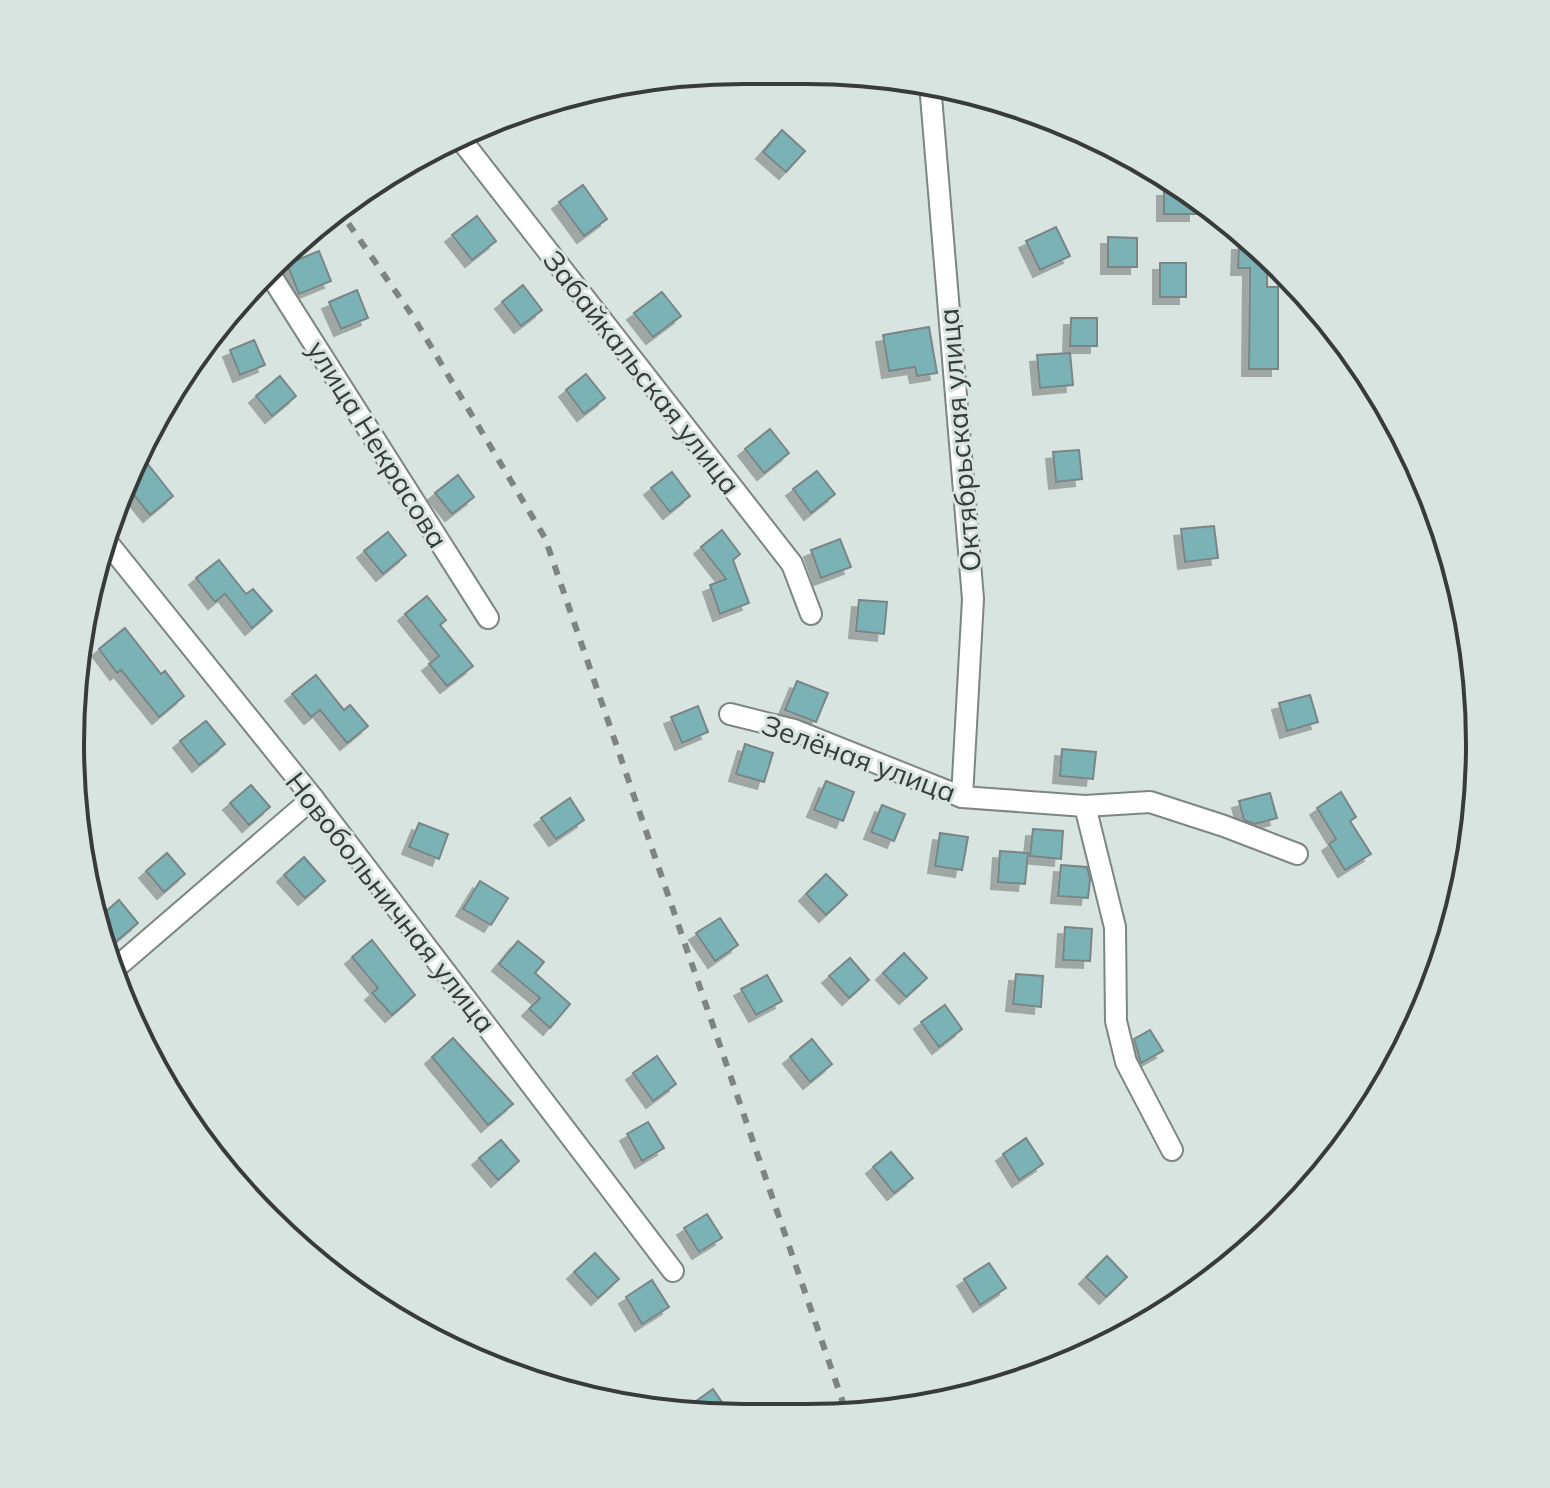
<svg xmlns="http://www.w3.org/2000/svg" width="1550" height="1488" font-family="Mulish,sans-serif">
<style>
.building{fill:#7ab2b5;stroke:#7a8586;stroke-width:2;filter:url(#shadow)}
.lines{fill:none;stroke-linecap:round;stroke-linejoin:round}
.street-casing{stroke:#7c8682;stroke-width:24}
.street{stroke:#fff;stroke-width:20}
.rail{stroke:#7d8481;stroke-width:6;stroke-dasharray:10 10;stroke-linecap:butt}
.labels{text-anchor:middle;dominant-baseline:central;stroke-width:6;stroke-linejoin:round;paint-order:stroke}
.street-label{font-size:28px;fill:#373b39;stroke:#d8e4df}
.rim{fill:none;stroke:#373b39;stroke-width:4}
</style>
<defs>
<filter id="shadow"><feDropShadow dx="-7" dy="7" stdDeviation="0" flood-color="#0004"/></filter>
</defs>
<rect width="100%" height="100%" fill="#d8e4df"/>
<g class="building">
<path d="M782,130l23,21 -19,21 -23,-20z"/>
<path d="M583,185l24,34 -23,17 -25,-34z"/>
<path d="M1164,189h19l13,9v16h-32z"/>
<path d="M477,216l19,25 -24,19 -20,-25z"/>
<path d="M1056,227l14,29 -30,14 -14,-29z"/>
<path d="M1108,237l29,1v29h-29z"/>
<path d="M1239,243h17l11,12v32h11v82h-29l1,-101h-12z"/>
<path d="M319,251l12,30 -32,13 -12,-30z"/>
<rect x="1160" y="263" width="26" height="34"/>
<path d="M523,285l19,25 -21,16 -19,-24z"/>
<path d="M357,290l11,28 -27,11 -12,-27z"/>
<path d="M662,292l19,24 -28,21 -19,-24z"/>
<path d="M1071,318h26v28h-27z"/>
<path d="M929,327l8,46 -20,3 -2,-9 -26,4 -6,-36z"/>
<path d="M254,340l11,25 -25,10 -10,-25z"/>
<path d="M1070,353l3,32 -33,3 -3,-33z"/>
<path d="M586,374l19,24 -21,16 -18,-24z"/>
<path d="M280,376l16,20 -24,20 -16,-20z"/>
<path d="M770,429l19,24 -25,20 -19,-24z"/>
<path d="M1079,450l3,29 -26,3 -3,-30z"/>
<path d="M139,453l34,43 -23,19 -25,-31z"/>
<path d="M817,471l18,23 -24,19 -18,-24z"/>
<path d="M672,472l18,24 -20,16 -19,-24z"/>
<path d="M458,475l16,22 -22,17 -17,-21z"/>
<path d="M1214,526l4,32 -33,4 -4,-33z"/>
<path d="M722,530l18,24 -7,6 16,43 -29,11 -10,-29 16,-6 -25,-32z"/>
<path d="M388,532l18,23 -23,19 -19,-23z"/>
<path d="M840,539l11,28 -30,11 -10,-28z"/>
<path d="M219,560l27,34 7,-5 19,22 -20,17 -27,-34 -10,8 -19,-24z"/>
<path d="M427,596l19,24 -6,5 33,41 -26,20 -18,-22 10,-8 -34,-42z"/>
<path d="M859,600l28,2 -3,32 -28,-3z"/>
<path d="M125,628l36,46 4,-3 19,25 -25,21 -38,-47 -4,3 -18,-24z"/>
<path d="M316,675l28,35 6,-5 18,21 -21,17 -27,-33 -9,7 -19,-23z"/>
<path d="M797,681l31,12 -12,29 -31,-12z"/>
<path d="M1310,695l8,27 -31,9 -8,-28z"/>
<path d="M698,706l10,26 -26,11 -11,-26z"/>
<path d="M206,721l19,23 -26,21 -19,-24z"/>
<path d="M745,744l28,9 -9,29 -28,-8z"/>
<path d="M1062,749l34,3 -3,27 -33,-3z"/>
<path d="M826,781l28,11 -11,29 -29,-11z"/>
<path d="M251,785l19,22 -21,18 -19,-22z"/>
<path d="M1341,792l15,25 -6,4 21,33 -26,16 -16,-26 7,-5 -19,-31z"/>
<path d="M1270,793l7,25 -22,6 -11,-4 -5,-19z"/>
<path d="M570,798l14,22 -28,19 -15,-21z"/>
<path d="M882,805l23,9 -11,27 -23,-9z"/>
<path d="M419,823l29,11 -9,25 -30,-12z"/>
<path d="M1033,829l30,2 -2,28 -31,-3z"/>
<path d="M940,833l28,4 -6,33 -27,-4z"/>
<path d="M1000,851l28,2 -3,31 -27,-2z"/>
<path d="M167,853l18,21 -21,18 -18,-21z"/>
<path d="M304,857l21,24 -20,17 -21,-23z"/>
<path d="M1061,865l26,2 3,12 -2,19 -30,-2z"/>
<path d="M826,874l21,21 -21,20 -20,-21z"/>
<path d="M480,881l28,17 -17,27 -28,-16z"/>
<path d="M119,900l19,23 -25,21 -14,-16 -2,-9z"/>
<path d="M720,918l18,27 -23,16 -19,-28z"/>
<path d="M1065,927l27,2 -2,32 -27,-1z"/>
<path d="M372,940l43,55 -23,20 -20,-22 6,-5 -26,-31z"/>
<path d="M518,941l26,21 -9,11 35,31 -20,24 -21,-19 11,-11 -41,-34z"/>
<path d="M904,953l23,25 -21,19 -23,-24z"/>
<path d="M850,958l19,22 -20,18 -20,-22z"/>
<path d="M1016,974l27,2 -2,31 -28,-3z"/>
<path d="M767,975l15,26 -26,14 -15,-26z"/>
<path d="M945,1005l17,24 -23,18 -18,-25z"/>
<path d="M1150,1030l13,21 -22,12 -7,-24z"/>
<path d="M453,1038l60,66 -25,21 -56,-68z"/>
<path d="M812,1039l20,25 -22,18 -20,-25z"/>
<path d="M657,1056l19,28 -23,17 -20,-28z"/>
<path d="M648,1122l16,26 -22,13 -15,-27z"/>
<path d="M1026,1138l17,26 -24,16 -16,-26z"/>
<path d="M501,1140l18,21 -21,19 -19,-22z"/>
<path d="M891,1152l22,26 -19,15 -21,-26z"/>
<path d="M707,1214l15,24 -23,14 -15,-24z"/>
<path d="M595,1253l24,26 -21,19 -24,-26z"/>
<path d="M1107,1256l20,21 -21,20 -20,-20z"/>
<path d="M989,1263l17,25 -26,17 -16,-26z"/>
<path d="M652,1280l17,27 -27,17 -16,-27z"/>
<path d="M713,1389l19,28h-32l-8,-13z"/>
</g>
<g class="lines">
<defs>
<g id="street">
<path d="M930,84l43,515 -11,198"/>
<path d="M459,137l333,427 19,50"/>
<path d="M268,271l220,347"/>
<path d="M103,537l210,261 360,473"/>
<path d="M730,714l64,16 168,67 123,9 65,-4 74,24 73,28"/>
<path d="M1085,806l30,121 1,94 10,41 46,88"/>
<path d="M111,972l202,-174"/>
</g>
</defs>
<use href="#street" class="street-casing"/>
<use href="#street" class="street"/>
<path class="rail" d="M337,207l77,111 131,220 303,879"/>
</g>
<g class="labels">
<g class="street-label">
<text transform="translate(642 372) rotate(52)">Забайкальская улица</text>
<text transform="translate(959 440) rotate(-95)">Октябрьская улица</text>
<text transform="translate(378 444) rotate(58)">улица Некрасова</text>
<text transform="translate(859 758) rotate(20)">Зелёная улица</text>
<text transform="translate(391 902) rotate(52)">Новобольничная улица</text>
</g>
</g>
<path d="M0 0H1550V1488H0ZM744 84H806A660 660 0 0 1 1466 744V744A660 660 0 0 1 806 1404H744A660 660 0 0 1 84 744V744A660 660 0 0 1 744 84Z" fill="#d8e4df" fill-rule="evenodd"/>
<path class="rim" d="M744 84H806A660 660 0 0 1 1466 744V744A660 660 0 0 1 806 1404H744A660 660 0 0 1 84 744V744A660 660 0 0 1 744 84Z"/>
</svg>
